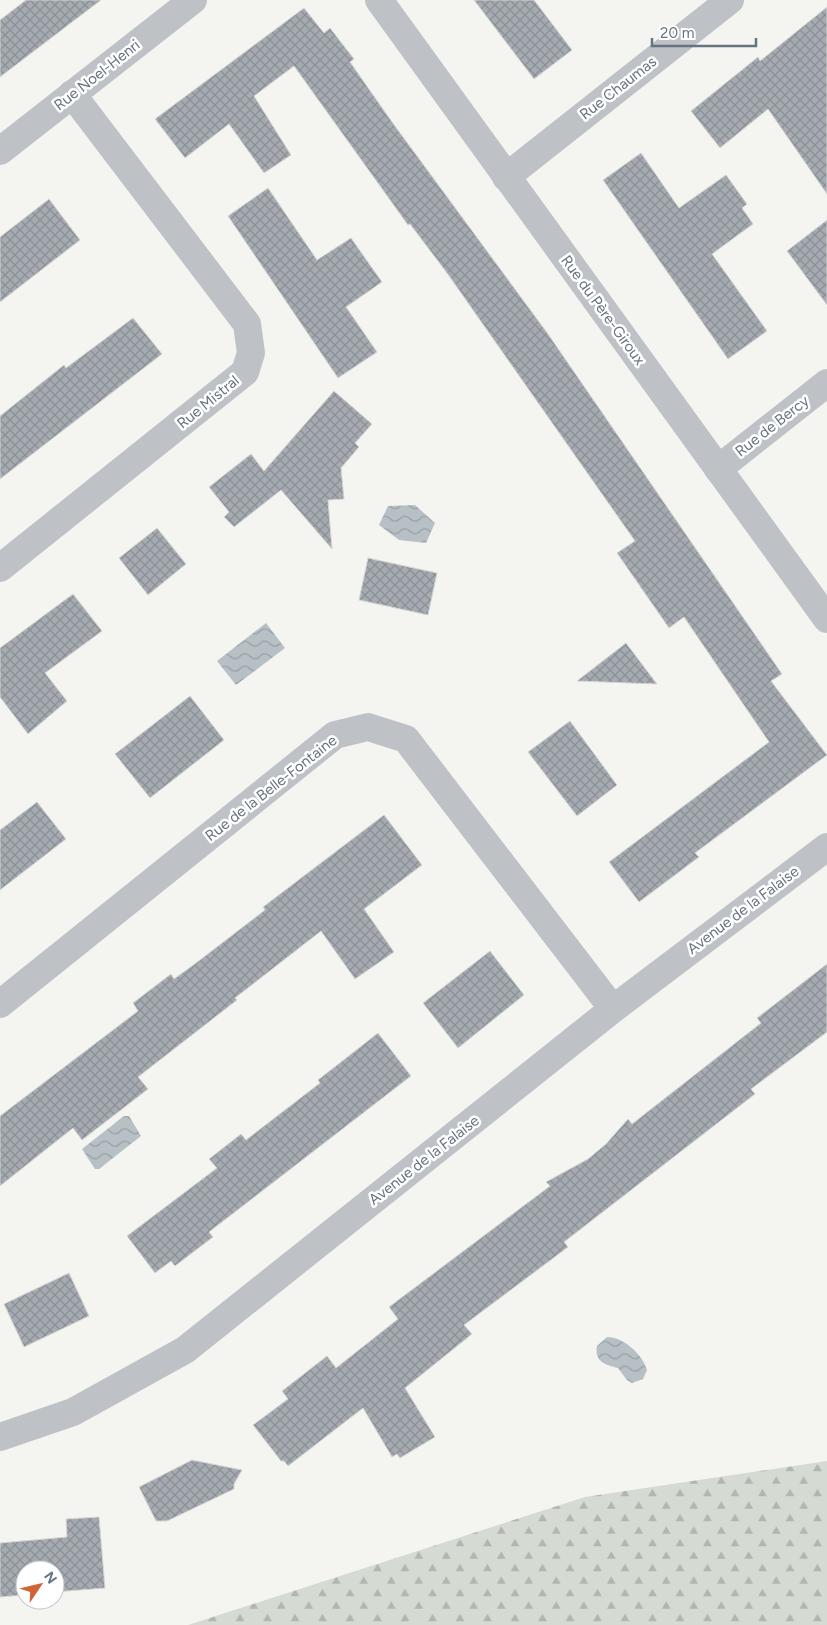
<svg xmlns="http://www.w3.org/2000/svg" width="827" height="1625" font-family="Figtree,sans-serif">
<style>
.forest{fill:url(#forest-firs)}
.water{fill:url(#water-waves)}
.building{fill:url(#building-cross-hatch);stroke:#d6d6d4}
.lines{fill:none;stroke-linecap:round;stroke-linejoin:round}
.street{stroke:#bec1c5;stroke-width:28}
.labels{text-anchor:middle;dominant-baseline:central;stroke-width:5;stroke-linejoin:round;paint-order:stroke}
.street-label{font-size:15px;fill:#67737f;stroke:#fff}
</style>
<defs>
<pattern id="forest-firs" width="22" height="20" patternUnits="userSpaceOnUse" patternTransform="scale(1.25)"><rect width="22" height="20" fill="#d5dbd3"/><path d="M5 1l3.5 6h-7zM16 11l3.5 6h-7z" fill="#b1b6b0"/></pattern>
<pattern id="water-waves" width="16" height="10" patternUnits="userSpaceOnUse" patternTransform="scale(1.25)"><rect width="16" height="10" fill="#b7c0c5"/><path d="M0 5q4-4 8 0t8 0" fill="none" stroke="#99a0a5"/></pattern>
<pattern id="building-cross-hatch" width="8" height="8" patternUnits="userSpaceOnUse" patternTransform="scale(1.25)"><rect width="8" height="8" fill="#a5abb1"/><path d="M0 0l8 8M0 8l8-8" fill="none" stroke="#8a9095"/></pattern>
</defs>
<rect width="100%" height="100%" fill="#f4f5f1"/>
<path class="forest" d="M827,1461v164h-639l397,-128z"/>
<g class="water">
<path d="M415,505l20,18 -9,20 -27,-3 -20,-15 9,-19z"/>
<path d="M266,623l19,25 -49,37 -19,-24z"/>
<path d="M124,1116h5l12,20 -42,33h-4l-13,-20z"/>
<path d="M607,1337c17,0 36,18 40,33l-4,9 -11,4 -5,-3 -9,-12c-12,-3 -24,-6 -21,-22z"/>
</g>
<g class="building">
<path d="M26,0h75l-101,77v-57z"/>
<path d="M474,0h60l38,50 -38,29z"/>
<path d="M827,7v187l-59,-85 -48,39 -29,-37 67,-54 2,4z"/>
<path d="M304,8l20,25 6,-5 24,31 -4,3 42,60 156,212 234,340 -11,7 56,74 -132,98 4,4 -60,45 -30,-40 160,-120 -85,-125 -15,11 -52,-75 18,-12 -188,-268 -37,-49 -2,1 -114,-159 -40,30 37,59 -27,18 -35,-49 -44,34 -30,-39z"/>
<path d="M641,153l38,55 47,-33 21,29 -5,4 11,16 -41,30 55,77 -39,28 -125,-179z"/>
<path d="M268,188l49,72 34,-22 31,44 -36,25 31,45 -39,26 -110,-162z"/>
<path d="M49,199l31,41 -80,62v-65z"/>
<path d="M827,220v85l-40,-54z"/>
<path d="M133,318l29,36 -162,125v-63l64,-51 2,3z"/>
<path d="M334,391l38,33 -17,19 4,4 -18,21 3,31 -16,1 4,49 -51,-59 -47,37 -10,-10 5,-5 -20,-25 42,-33 13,17z"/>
<path d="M157,528l29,36 -38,31 -29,-37z"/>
<path d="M368,558l69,15 -9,42 -69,-15z"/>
<path d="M73,594l29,37 -57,42 22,28 -39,33 -28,-37v-49z"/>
<path d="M626,643l31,41 -80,-3z"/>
<path d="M190,696l34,44 -74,58 -35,-44z"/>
<path d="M570,721l47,64 -40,31 -49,-64z"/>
<path d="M37,802l29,37 -66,51v-60z"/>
<path d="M384,815l38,50 -58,44 30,43 -39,27 -34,-48 -86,67 2,2 -99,77 10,12 -66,51 -9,-12 -73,58v-70l138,-105 -5,-8 38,-29 3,5 22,-16 69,-53 -2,-3z"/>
<path d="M490,951l34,44 -66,53 -35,-45z"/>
<path d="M827,964v68l-76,57 4,5 -191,148 4,5 -104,78 8,9 -67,54 30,49 -35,21 -3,-4 -5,3 -29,-49 -75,58 -4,-5h-3l-28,-36 35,-26 -6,-8 45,-35 9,12 62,-49 -9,-12 161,-121 -4,-4 42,-23 18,-15 22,-25 4,5 129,-101 -4,-5z"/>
<path d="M378,1033l33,43 -202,156 4,5 -38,29 -4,-5 -16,12 -28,-37 90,-68 -8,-9 32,-25 5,6 74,-57 -2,-3z"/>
<path d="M69,1273l20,43 -65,31 -20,-43z"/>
<path d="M192,1460l50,10 -8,14v5l-67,32h-11l-17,-34z"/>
<path d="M99,1517l6,71 -50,4v-22h-30v25l-25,2v-54l67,-6 -1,-18z"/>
</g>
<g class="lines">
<g class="street">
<path d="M379,0l448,619"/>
<path d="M0,151l193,-151"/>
<path d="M506,177l224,-177"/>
<path d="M718,469l109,-86"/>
<path d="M0,568l245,-196 6,-19 -4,-29 -175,-230"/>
<path d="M0,1004l335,-269 33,-8 38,12 207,270"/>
<path d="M0,1437l73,-25 112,-62 428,-341 214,-162"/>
</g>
</g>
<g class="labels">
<g class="street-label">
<text transform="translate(97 75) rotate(-38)">Rue Noel-Henri</text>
<text transform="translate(618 88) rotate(-38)">Rue Chaumas</text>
<text transform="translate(603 310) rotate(54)">Rue du Père-Giroux</text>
<text transform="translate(208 402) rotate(-39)">Rue Mistral</text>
<text transform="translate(772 426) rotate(-38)">Rue de Bercy</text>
<text transform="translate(271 788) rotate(-38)">Rue de la Belle-Fontaine</text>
<text transform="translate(743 910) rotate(-37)">Avenue de la Falaise</text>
<text transform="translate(424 1160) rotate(-38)">Avenue de la Falaise</text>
</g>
</g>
<g transform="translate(40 1585) rotate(55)"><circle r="24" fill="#ffffff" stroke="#c2c7cc"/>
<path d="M0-4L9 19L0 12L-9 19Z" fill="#d16335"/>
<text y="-8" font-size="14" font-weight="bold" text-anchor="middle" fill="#67737f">N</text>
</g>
<path d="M652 38v8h104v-8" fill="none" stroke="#67737f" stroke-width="2.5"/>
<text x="660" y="38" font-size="15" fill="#67737f" stroke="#ffffff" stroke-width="4" paint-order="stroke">20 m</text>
</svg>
